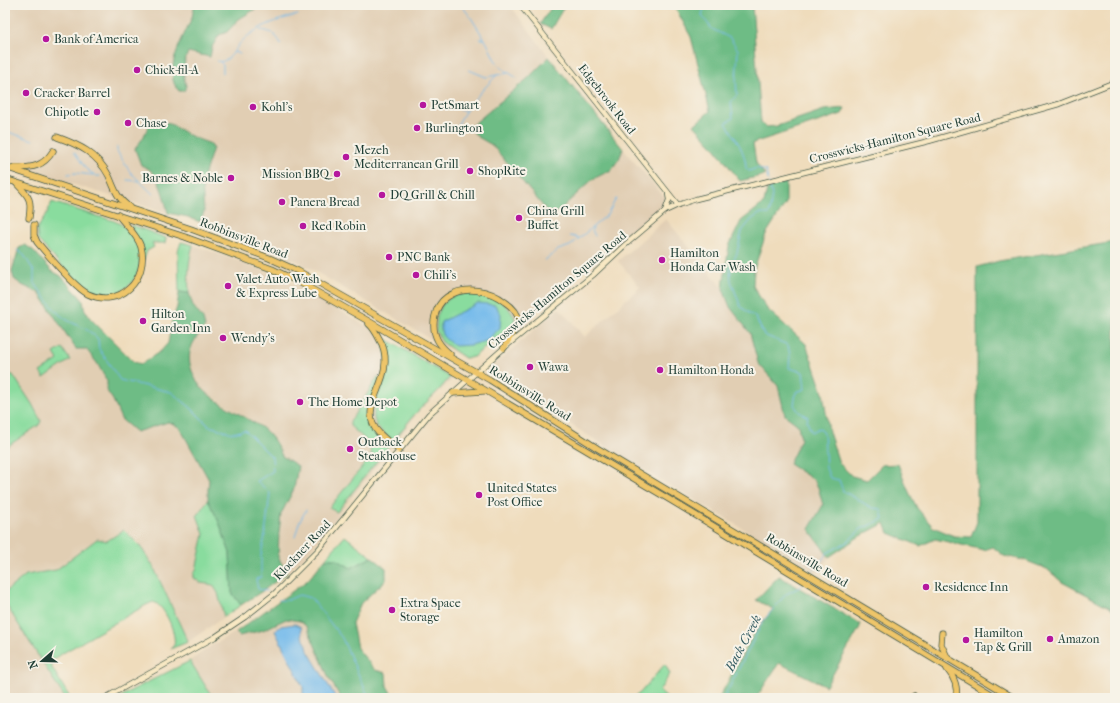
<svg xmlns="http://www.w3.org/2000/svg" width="1120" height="703" font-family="'IM FELL French Canon',serif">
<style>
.built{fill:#e1ceb3}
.green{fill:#89dc9e;stroke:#548c69}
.forest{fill:#6ebc85;stroke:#467c5c}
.water{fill:#73baeb;stroke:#497c90}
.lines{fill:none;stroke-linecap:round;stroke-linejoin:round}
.stream{stroke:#73baeb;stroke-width:1}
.secondary-casing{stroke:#3e5548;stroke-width:6}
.highway-casing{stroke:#3e5548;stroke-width:7}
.secondary{stroke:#f8e8c3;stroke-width:4.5}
.highway{stroke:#eec569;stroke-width:5.5}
.poi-dot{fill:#b5179e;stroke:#f7f3e8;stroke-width:1.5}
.labels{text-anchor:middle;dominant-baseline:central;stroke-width:4;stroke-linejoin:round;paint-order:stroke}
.poi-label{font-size:12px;fill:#1f3d34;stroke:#f7f3e8;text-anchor:start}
.street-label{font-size:12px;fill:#1f3d34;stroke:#f7f3e8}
.water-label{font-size:13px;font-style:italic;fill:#345c62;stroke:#f7f3e8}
</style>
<rect width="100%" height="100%" fill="#f7f3e8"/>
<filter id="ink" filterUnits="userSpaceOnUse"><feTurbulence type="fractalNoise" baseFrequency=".025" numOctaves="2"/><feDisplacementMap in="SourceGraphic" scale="8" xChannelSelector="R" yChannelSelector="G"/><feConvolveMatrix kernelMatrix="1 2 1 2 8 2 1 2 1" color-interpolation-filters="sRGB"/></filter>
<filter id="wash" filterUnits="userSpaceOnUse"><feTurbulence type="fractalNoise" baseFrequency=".012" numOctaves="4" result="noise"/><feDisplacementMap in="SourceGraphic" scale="16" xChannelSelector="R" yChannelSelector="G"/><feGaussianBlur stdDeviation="0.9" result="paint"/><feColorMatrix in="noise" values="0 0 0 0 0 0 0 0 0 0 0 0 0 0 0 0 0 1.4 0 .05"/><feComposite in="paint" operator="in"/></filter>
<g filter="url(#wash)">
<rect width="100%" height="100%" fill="#efdcbc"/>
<g class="built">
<path d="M5,5h190l-3,11 -8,16 -11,29 13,25 -3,-12 1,-10 4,-12 21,5 3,-10 7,-12 8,-3 12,-13 23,-14h248l39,52 -23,23 -57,48 9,9 14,8 60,72 41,-38 18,-9 8,-11 4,-10 44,51 -3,5 -27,24 -163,129 -9,1 -166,-97 -99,-40 4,-10 -2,-30 11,-34 -2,-4 -23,-9 -14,-10h-25l-6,13 -8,11 6,16 9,6 5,5 10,22 3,15 -110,-33 -53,-20z"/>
<path d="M666,219l57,70 7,18 20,26 8,30 20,23 7,29 13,10 3,14 -12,25 25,16 4,7 5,18 -14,24 20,28 -11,16 -194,-115 -128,-81 -3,-6 1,-6 65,-57 26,29 55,-50 -22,-26z"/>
<path d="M193,245l60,21 44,19 155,92v3l-31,29 -113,144 -21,20 -9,-16 1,-24 2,-19 13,-25 4,-23 -16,-10 -5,-13 -12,-13 -58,-37 -12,-14 -6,-15 1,-14 7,-13 8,-10 -2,-8 -10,-13 -4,-13 -2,-21 2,-15z"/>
<path d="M5,251l9,9 -2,11 10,14 17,8 13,19 45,51 10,18v10l6,9 8,19 40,5 7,-2 6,2 6,4 29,52 -1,9v11l-11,15 7,19 -8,36 -2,3 7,10 12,2 5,8 6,24 -36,25 -35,-76 -46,-25 -10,-2 -41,31 -30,5 -21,17z"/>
<path d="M5,603l23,37 37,58h-53l-7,-3z"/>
<path d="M286,619l14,2 7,6 22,51 12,20h-128l-23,-37 21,-15 25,-14 3,4 24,-6z"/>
</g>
<g class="green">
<path d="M52,202c15,5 30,9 44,14 9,2 18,4 26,9 4,3 6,6 9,9 27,36 -12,80 -51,52l-42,-46 -1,-11 9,-14z"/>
<path d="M132,225l34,13 -1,5h-13l2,4 -7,4 -3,9 -13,-34z"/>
<path d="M181,242l12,3c-5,17 -5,31 -4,48l-10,-1 -1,-41z"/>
<path d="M466,293c21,1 40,5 49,26l-2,6 -40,32 -8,1 -23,-16 -6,-11 1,-15 5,-11 9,-8z"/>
<path d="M381,336l69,41 -10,12 -26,26 -21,26c-4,-4 -10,-8 -14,-12 -14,-16 4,-40 7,-56 3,-13 -2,-25 -5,-37z"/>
<path d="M62,348l8,12 -26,18 -4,-6 18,-12 -4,-7z"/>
<path d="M9,374l4,1 19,29 9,17 -2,4 -34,23v-73z"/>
<path d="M378,376l2,4c-6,15 -18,35 -7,51 4,6 10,11 15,16l-51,65 -8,-4 43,-53 -5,-14 -17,-15v-4z"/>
<path d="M208,500l11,22 11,31 2,40 9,12 -17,12 -6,-24 -5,-8 -12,-2 -7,-5v-5l2,-3 8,-36 -7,-19z"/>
<path d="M124,530l16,16 13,20 35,76 -18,7 4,-4c3,-11 -10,-41 -21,-43l-7,3 -83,48 -11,8 -1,5 19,32h-5l-60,-95v-11l21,-17 30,-5 41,-31 10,2z"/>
<path d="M345,536l27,21 -21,11 -15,-9h-11z"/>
<path d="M190,661l23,37h-94l13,-8z"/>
<path d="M665,664l5,10 -11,17 8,7h-34l7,-5z"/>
</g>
<g class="forest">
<path d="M195,5h67l-23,14 -12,13 -8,3 -7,12 -2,10 -22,-5c-5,14 -6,20 -2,34l-2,5h-5c-18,-19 5,-54 13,-74 1,-4 1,-8 3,-12z"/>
<path d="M553,5h12l-14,24 -11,-5z"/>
<path d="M674,5h78l9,117 5,5 11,-1 47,-16 21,-2 -3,6 -89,29 3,20 9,12 -25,6 -26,-34 -20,-22 16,-14 -19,-74z"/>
<path d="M549,57l74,92 -4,10 -8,11 -18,9 -41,38 -60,-72 -14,-8 -9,-9 57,-48z"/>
<path d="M154,121c18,1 19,5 33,13 7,4 16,7 24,10l2,4 -11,34 2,30 -4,10 -12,-5 -20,-4c-3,-12 -8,-35 -18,-43 -2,-2 -6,-3 -9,-5l-6,-16 8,-11 6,-13z"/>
<path d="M786,182v21l-20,31 -12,35 -1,17 14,23 39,35 17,49 6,39 10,31 13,13 15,4 15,-15 16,-1 11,28 8,16 16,19 21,9 17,1 6,-15v-255l22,-6 116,-19v370l-6,-5 -47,-25 -15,-13 -23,-9 -20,-4 -11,-9 -9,3 -49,-11 -15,7 -31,-13 -4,-10 -25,13 -31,21 -20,-28 14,-24 -5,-18 -4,-7 -25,-16 12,-25 -3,-14 -13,-10 -7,-29 -20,-23 -8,-30 -20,-26 -7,-18 3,-25 3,-18 12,-25 23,-18 3,-14z"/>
<path d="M25,245l8,5 19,21 9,5 22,24 1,8 6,10 44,44 7,2 20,-13 7,-8 4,-22 5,-14 2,-15 10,1 4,13 10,13 2,8c-12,14 -20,25 -13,44 8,25 37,36 59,50 5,3 11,6 15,10 8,8 12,15 16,25l16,10 -4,23 -13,25 -2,19 -1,24 9,16 -23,17 -23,15 -9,-12 -2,-40 -11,-31 -11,-22v-11l1,-9 -29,-52 -6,-4 -6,-2 -32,10 -15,-13 -8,-19 -6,-9v-10l-10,-18 -11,-14h-10l-37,-56 -17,-8 -8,-6 -2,-8 7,-23z"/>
<path d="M372,557l14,11v12l-25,23 -9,20 5,25 18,22 11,3 1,13 7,12h-53l-12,-20 -22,-51 -7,-6 -14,-2 -23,11 -24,6 -3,-4 72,-52 17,-21h11l15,9z"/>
<path d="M779,576l81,48v3l-34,59 -47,-23 -23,35h-37l34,-63 20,-26 -17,-9z"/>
</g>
<g class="water">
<path d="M478,303l17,2 6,9 -1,14 -14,13 -15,4 -16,1c-12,-9 -15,-9 -14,-24z"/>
<path d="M295,624l6,3 1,9 5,9 1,6 28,47h-35l2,-3v-8l-28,-56 6,-5z"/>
</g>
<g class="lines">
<g class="stream">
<path d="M461,5l9,11 17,27 7,15 6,9 17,11"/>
<path d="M701,5l3,2 -2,9 10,13 18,9 8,12 -2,31 1,14 -6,7 2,16 -7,5c8,13 20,29 20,45l3,3 8,-3 9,3 2,9"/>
<path d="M260,30c11,1 16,4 21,14"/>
<path d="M480,39h5"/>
<path d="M233,53l2,-1 5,2"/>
<path d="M217,61c12,4 18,-13 25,-20 14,-14 37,-22 56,-26"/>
<path d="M220,62l3,3v8"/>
<path d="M469,70l17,7 22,-4"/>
<path d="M460,110l5,1"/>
<path d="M457,129c1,-14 30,-44 40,-54"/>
<path d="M5,131l28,9"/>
<path d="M117,147v4l13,21 23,22"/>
<path d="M74,152l13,18 8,5"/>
<path d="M68,174l8,-1 17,2"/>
<path d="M96,176h4"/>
<path d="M127,180l11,1"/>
<path d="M769,183l3,12 -3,19h-10l-8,6 -9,11 -5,22 -7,15 1,13 10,26 15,11 8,17 24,10 2,11 -1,12 14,4 2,17 -9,3 -2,13 5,7 9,5 -1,4 4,11 8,-4 5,5 2,35 4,10 9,2 4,11 29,17 9,1 2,10 -22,10 -14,13 -20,11 -11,15 -3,2"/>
<path d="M593,228l-1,2 3,6"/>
<path d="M570,236l9,2"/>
<path d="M5,241l4,3"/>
<path d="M17,250l7,5 10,16v11c7,10 20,29 30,36 12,8 23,9 34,21l1,10 21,31 51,12 19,15 19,19 24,7 12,-3 27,27 1,14 -16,10 13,12 -5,42 -4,20v22l-5,2 2,10 9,2"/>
<path d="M545,260l13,-10 12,-4 31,-26 6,-5 9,-16"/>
<path d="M295,537l4,-14 7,-13"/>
<path d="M279,600h9l11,-5 12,3 31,40 27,60"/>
<path d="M724,698l39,-77 23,-27 16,-8"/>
</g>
</g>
</g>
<g filter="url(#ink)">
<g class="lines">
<defs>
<g id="secondary">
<path d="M520,5l158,200"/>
<path d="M665,211l4,-11 -1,-6"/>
<path d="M105,698l110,-61 30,-20 29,-23 44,-44 111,-136 75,-66 89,-73 32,-30 40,-34 13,-6 18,-6 233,-58 130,-37 56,-22"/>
</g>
<g id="highway">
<path d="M57,137c22,8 40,16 52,39 6,13 7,21 20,31"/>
<path d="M5,167l186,62 78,29 29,13 192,109 107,68 417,250"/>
<path d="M14,168c18,0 29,-1 39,-17"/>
<path d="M5,179l180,58 87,32 27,13 71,40 302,179 326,197"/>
<path d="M17,184c13,13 15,17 12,34"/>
<path d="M34,225v10l3,7c10,12 39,46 51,52 32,15 61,-15 53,-47 -4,-13 -15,-21 -23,-32"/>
<path d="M369,324c6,5 9,13 13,20 13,33 -19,56 -9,80 4,11 18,19 26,26"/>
<path d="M450,354c-5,-4 -9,-8 -12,-13 -8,-14 -4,-35 9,-44 18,-12 43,-7 58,5 6,4 13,11 14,19l-15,27"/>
<path d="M453,393l31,-2"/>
<path d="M942,633l-1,11 6,13"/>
<path d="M947,669c7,8 11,18 9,29"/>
<path d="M914,696l1,2"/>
</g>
</defs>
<use href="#secondary" class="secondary-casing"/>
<use href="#highway" class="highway-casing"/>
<use href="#secondary" class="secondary"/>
<use href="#highway" class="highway"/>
</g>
</g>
<g class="poi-dot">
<circle cx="46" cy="39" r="4"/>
<circle cx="137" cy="70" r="4"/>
<circle cx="26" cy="93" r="4"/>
<circle cx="423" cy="105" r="4"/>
<circle cx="253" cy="107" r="4"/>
<circle cx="97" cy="112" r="4"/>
<circle cx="128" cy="123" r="4"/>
<circle cx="417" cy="128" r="4"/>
<circle cx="346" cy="157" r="4"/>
<circle cx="470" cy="171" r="4"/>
<circle cx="337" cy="174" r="4"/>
<circle cx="231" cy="178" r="4"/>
<circle cx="382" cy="195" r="4"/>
<circle cx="282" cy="202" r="4"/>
<circle cx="519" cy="218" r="4"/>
<circle cx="303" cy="226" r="4"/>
<circle cx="389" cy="257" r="4"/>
<circle cx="662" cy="260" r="4"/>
<circle cx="416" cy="275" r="4"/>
<circle cx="228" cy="286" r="4"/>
<circle cx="143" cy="321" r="4"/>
<circle cx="223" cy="338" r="4"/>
<circle cx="530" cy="367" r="4"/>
<circle cx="660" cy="370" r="4"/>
<circle cx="300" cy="402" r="4"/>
<circle cx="350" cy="449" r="4"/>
<circle cx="479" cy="495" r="4"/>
<circle cx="926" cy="587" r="4"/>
<circle cx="392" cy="610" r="4"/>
<circle cx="1050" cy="639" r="4"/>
<circle cx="966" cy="640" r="4"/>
</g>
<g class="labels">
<g class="poi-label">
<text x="54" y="39">Bank of America</text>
<text x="145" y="70">Chick-fil-A</text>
<text x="34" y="93">Cracker Barrel</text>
<text x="431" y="105">PetSmart</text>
<text x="261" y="107">Kohl's</text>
<text x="89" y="112" text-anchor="end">Chipotle</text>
<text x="136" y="123">Chase</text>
<text x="425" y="128">Burlington</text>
<text x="354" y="150">Mezeh<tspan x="354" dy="14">Mediterranean Grill</tspan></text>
<text x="478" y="171">ShopRite</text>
<text x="329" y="174" text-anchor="end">Mission BBQ</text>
<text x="223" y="178" text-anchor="end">Barnes &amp; Noble</text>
<text x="390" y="195">DQ Grill &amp; Chill</text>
<text x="290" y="202">Panera Bread</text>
<text x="527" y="211">China Grill<tspan x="527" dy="14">Buffet</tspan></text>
<text x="311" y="226">Red Robin</text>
<text x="670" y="253">Hamilton<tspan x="670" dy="14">Honda Car Wash</tspan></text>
<text x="397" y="257">PNC Bank</text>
<text x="424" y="275">Chili's</text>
<text x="236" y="279">Valet Auto Wash<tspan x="236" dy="14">&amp; Express Lube</tspan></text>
<text x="151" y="314">Hilton<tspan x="151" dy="14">Garden Inn</tspan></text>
<text x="231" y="338">Wendy's</text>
<text x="538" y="367">Wawa</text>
<text x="668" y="370">Hamilton Honda</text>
<text x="308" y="402">The Home Depot</text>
<text x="358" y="442">Outback<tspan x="358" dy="14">Steakhouse</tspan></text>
<text x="487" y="488">United States<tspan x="487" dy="14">Post Office</tspan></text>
<text x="934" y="587">Residence Inn</text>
<text x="400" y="603">Extra Space<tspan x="400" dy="14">Storage</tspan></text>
<text x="974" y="633">Hamilton<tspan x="974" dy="14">Tap &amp; Grill</tspan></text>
<text x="1058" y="639">Amazon</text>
</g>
<g class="street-label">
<text transform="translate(607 99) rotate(52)">Edgebrook Road</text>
<text transform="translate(895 138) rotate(-14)">Crosswicks-Hamilton Square Road</text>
<text transform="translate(244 238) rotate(21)">Robbinsville Road</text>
<text transform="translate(557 290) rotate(-40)">Crosswicks-Hamilton Square Road</text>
<text transform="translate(530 393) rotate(32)">Robbinsville Road</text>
<text transform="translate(302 550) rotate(-47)">Klockner Road</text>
<text transform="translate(807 560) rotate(31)">Robbinsville Road</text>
</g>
<g class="water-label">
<text transform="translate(743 643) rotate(-62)">Back Creek</text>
</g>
</g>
<rect width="1120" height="703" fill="none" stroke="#f7f3e8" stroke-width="20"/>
<g transform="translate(42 661) rotate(250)" stroke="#f7f3e8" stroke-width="3" paint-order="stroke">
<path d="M0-3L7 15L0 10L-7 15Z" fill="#1f3d34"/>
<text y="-6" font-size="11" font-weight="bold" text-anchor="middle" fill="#1f3d34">N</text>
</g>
</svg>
